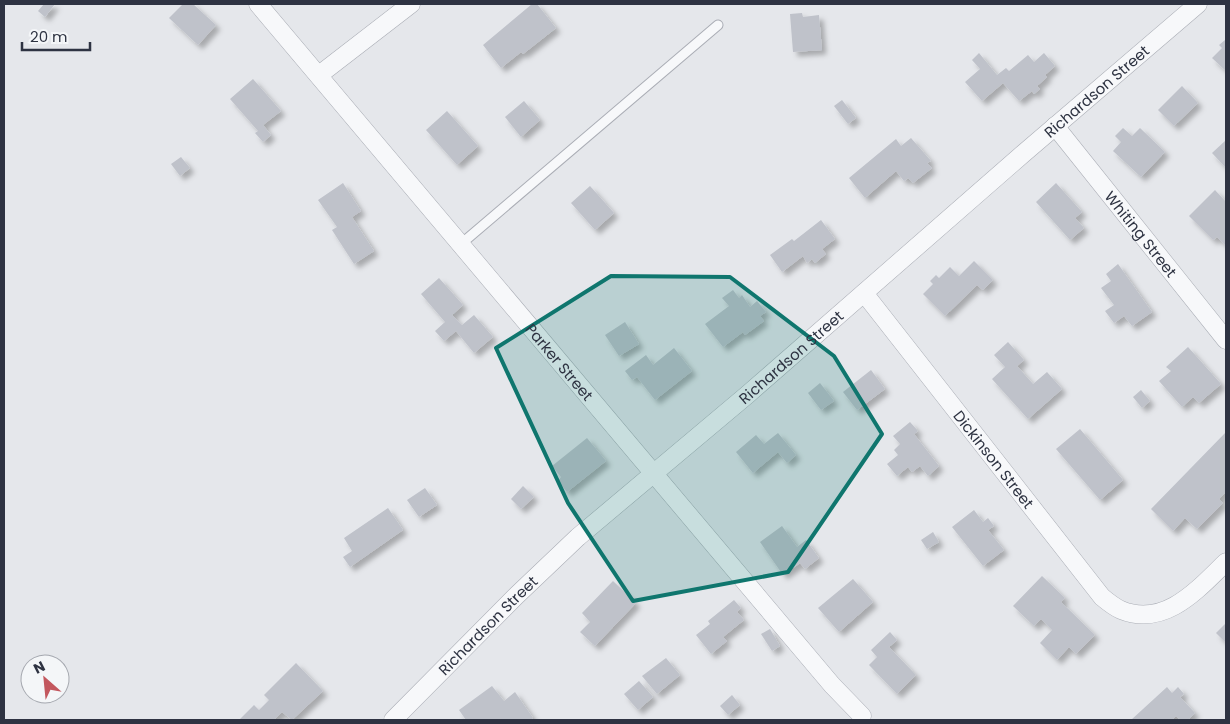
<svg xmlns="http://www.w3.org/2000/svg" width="1230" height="724" font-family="Poppins,sans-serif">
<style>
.building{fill:#bfc2ca;filter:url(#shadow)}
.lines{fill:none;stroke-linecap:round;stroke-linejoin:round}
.service-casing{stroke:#aaadb5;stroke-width:11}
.minor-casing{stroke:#aaadb5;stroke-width:19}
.service{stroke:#f7f8fa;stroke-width:9}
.minor{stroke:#f7f8fa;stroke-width:18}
.marked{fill:#0f766e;fill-opacity:0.2;stroke:#0f766e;stroke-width:4;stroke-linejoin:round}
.labels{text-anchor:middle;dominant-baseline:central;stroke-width:5;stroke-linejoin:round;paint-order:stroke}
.street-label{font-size:15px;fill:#2e3342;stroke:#f4f6f8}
</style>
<defs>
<filter id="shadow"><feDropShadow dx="4.5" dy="4.5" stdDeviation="2.5" flood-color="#0004"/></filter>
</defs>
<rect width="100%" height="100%" fill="#e5e7eb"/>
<g class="building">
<path d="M44,4h11l-10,13 -7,-6z"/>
<path d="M183,4h10l23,21 -18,20 -29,-27z"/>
<path d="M532,4h5l19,24 -33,26 -2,-2 -20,16 -18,-23z"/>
<path d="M802,13l1,4 16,-2 3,35 -29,2 -3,-38z"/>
<path d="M1225,40l1,1v30l-14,-13 10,-10 -3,-3z"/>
<path d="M979,53l18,22 9,-7 3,3 19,-16 6,7 10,-9 11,13 -10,9 2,2 -10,9 3,3 -6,5 -2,-3 -13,10 -16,-18 -21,18 -17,-19 15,-13 -8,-9z"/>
<path d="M253,79l28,32 -18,14 8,10 -8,7 -8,-9 3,-2 -28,-32z"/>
<path d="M1182,86l16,17 -24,23 -16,-16z"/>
<path d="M842,100l14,18 -8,6 -14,-18z"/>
<path d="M524,101l16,19 -19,17 -16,-20z"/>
<path d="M447,111l31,35 -21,19 -31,-35z"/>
<path d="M1123,128l9,8 8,-8 25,24 -24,25 -28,-26 8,-9 -6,-6z"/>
<path d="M911,138l20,23 -4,2 5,5 -19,15 -5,-5 -4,3 -8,-10 -31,27 -16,-20 47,-39 5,7z"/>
<path d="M1226,140v28l-14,-15z"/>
<path d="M181,157l9,11 -10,8 -9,-12z"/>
<path d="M343,183l18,28 -9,6 22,34 -20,13 -22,-34 5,-3 -19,-27z"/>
<path d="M1056,183l26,29 -7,6 9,10 -14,12 -34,-38z"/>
<path d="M590,186l24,27 -19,17 -24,-27z"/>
<path d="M1215,190l11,12v41l-1,2 -8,-8 -4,3 -24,-24z"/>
<path d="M821,220l14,19 -13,10 4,5 -11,9 -3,-4 -5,4 -4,-7 -21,16 -12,-17 22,-16 2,2z"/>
<path d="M974,261l19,19 -10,10 -6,-5 -32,31 -22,-22 10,-10 -3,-3 6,-6 3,3 11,-11 9,9z"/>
<path d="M1118,264l34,48 -20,14 -8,-10 -10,7 -9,-12 9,-6 -13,-17 10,-7 -5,-7z"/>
<path d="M439,278l24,27 -11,10 10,10 12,-10 19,22 -19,16 -18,-22 -12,10 -9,-10 10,-9 -24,-28z"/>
<path d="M733,290l6,8 3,-3 8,12 7,-6 9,11 -6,4 4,5 -19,14 -2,-3 -20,15 -18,-23 24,-18 -7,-8z"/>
<path d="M625,322l14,22 -20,12 -14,-21z"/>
<path d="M1008,342l16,18 -7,6 16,18 14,-12 15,17 -34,30 -36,-40 13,-12 -11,-12z"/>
<path d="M1188,347l33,37 -22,19 -6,-6 -11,10 -23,-26 12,-10 -5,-4z"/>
<path d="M674,348l18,23 -37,29 -18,-23 -5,3 -7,-9 21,-16 7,10z"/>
<path d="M871,370l14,19 -28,21 -14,-18z"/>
<path d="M820,383l14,18 -13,9 -13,-17z"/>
<path d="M1141,390l9,11 -8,7 -9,-11z"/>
<path d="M910,422l8,9 -4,3 25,32 -11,10 -8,-10 -8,6 -4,-5 -11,9 -10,-12 11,-9 -4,-5 6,-6 -7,-8z"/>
<path d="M1080,429l43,51 -23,20 -44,-51z"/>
<path d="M1226,432v60l-7,7 4,4 -26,26 -12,-11 -12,13 -22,-22z"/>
<path d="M778,433l18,22 -9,8 -9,-11 -25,21 -17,-21 20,-17 8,9z"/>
<path d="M587,438l19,23 -39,31 -9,-11 3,-4 -9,-11z"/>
<path d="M523,486l11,11 -13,12 -10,-10z"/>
<path d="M425,488l12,17 -18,12 -12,-17z"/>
<path d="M388,508l15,22 -53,37 -7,-10 9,-6 -8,-13z"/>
<path d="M974,510l9,12 5,-4 6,8 -6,4 16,20 -21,16 -31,-39z"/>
<path d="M782,526l15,21 9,-7 13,18 -14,11 -5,-6 -17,12 -23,-33z"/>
<path d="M933,532l6,10 -12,7 -6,-9z"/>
<path d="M1042,576l23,22 -4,4 34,33 -19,19 -7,-7 -12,13 -17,-17 12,-13 -11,-11 -7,7 -21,-20z"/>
<path d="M853,579l20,23 -34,30 -21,-24z"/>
<path d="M613,581l23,22 -41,43 -15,-14 10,-10 -8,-9z"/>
<path d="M734,600l7,8 -4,4 7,8 -21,17 4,4 -16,13 -15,-19 14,-11 -2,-3z"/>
<path d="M1226,623v20l-10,-10z"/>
<path d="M770,629l10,17 -8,5 -11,-17z"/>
<path d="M890,632l7,8 -8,7 27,28 -19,19 -28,-29 8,-8 -6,-7z"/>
<path d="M666,658l14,17 -23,19 -15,-18z"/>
<path d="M296,663l27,28 -31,29 -10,-8 -7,7 1,1h-37l15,-15 5,5 10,-10 -5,-5z"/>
<path d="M639,681l14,16 -15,13 -14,-16z"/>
<path d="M492,686l12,15 11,-9 18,26 -3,2h-28l-1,-2 -3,2h-32l-7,-10z"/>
<path d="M1167,687l5,6 6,-6 6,7 -4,3 15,16 -7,7h-8l-4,-4 -4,4h-41z"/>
<path d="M732,695l8,10 -12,10 -8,-9z"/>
</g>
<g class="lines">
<defs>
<path id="service" d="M461,244l257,-219"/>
<g id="minor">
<path id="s1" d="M258,4l574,681 30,31"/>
<path d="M319,75l92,-71"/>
<path id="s2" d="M1055,126l171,214"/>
<path id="s3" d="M864,293l238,304c6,5 12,10 19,13 44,18 77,-21 105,-48"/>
<path id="s4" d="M393,720l124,-125 61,-58 169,-142 277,-242 174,-149"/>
</g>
</defs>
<use href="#service" class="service-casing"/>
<use href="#minor" class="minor-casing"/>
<use href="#service" class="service"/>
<use href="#minor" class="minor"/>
</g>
<path class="marked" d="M611,276l119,1 104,79 48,78 -94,138 -155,29 -65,-98 -72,-155z"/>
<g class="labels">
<g class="street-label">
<text stroke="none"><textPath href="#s4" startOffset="944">Richardson Street</textPath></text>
<text stroke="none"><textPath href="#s2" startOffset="138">Whiting Street</textPath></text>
<text stroke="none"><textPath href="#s4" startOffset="539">Richardson Street</textPath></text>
<text stroke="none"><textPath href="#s1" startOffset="468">Parker Street</textPath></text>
<text stroke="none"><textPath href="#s3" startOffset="211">Dickinson Street</textPath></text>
<text stroke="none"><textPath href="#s4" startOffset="134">Richardson Street</textPath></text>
</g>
</g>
<rect width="1230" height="724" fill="none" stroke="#2e3342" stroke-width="10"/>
<g transform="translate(45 679) rotate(333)"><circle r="24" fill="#f4f6f8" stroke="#a5a8af"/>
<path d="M0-4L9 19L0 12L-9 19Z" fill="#c3575e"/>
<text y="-8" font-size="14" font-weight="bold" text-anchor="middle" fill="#2e3342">N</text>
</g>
<path d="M22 42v8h68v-8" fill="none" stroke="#2e3342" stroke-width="2.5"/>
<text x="30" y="42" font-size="15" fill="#2e3342" stroke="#f4f6f8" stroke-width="4" paint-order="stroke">20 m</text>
</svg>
